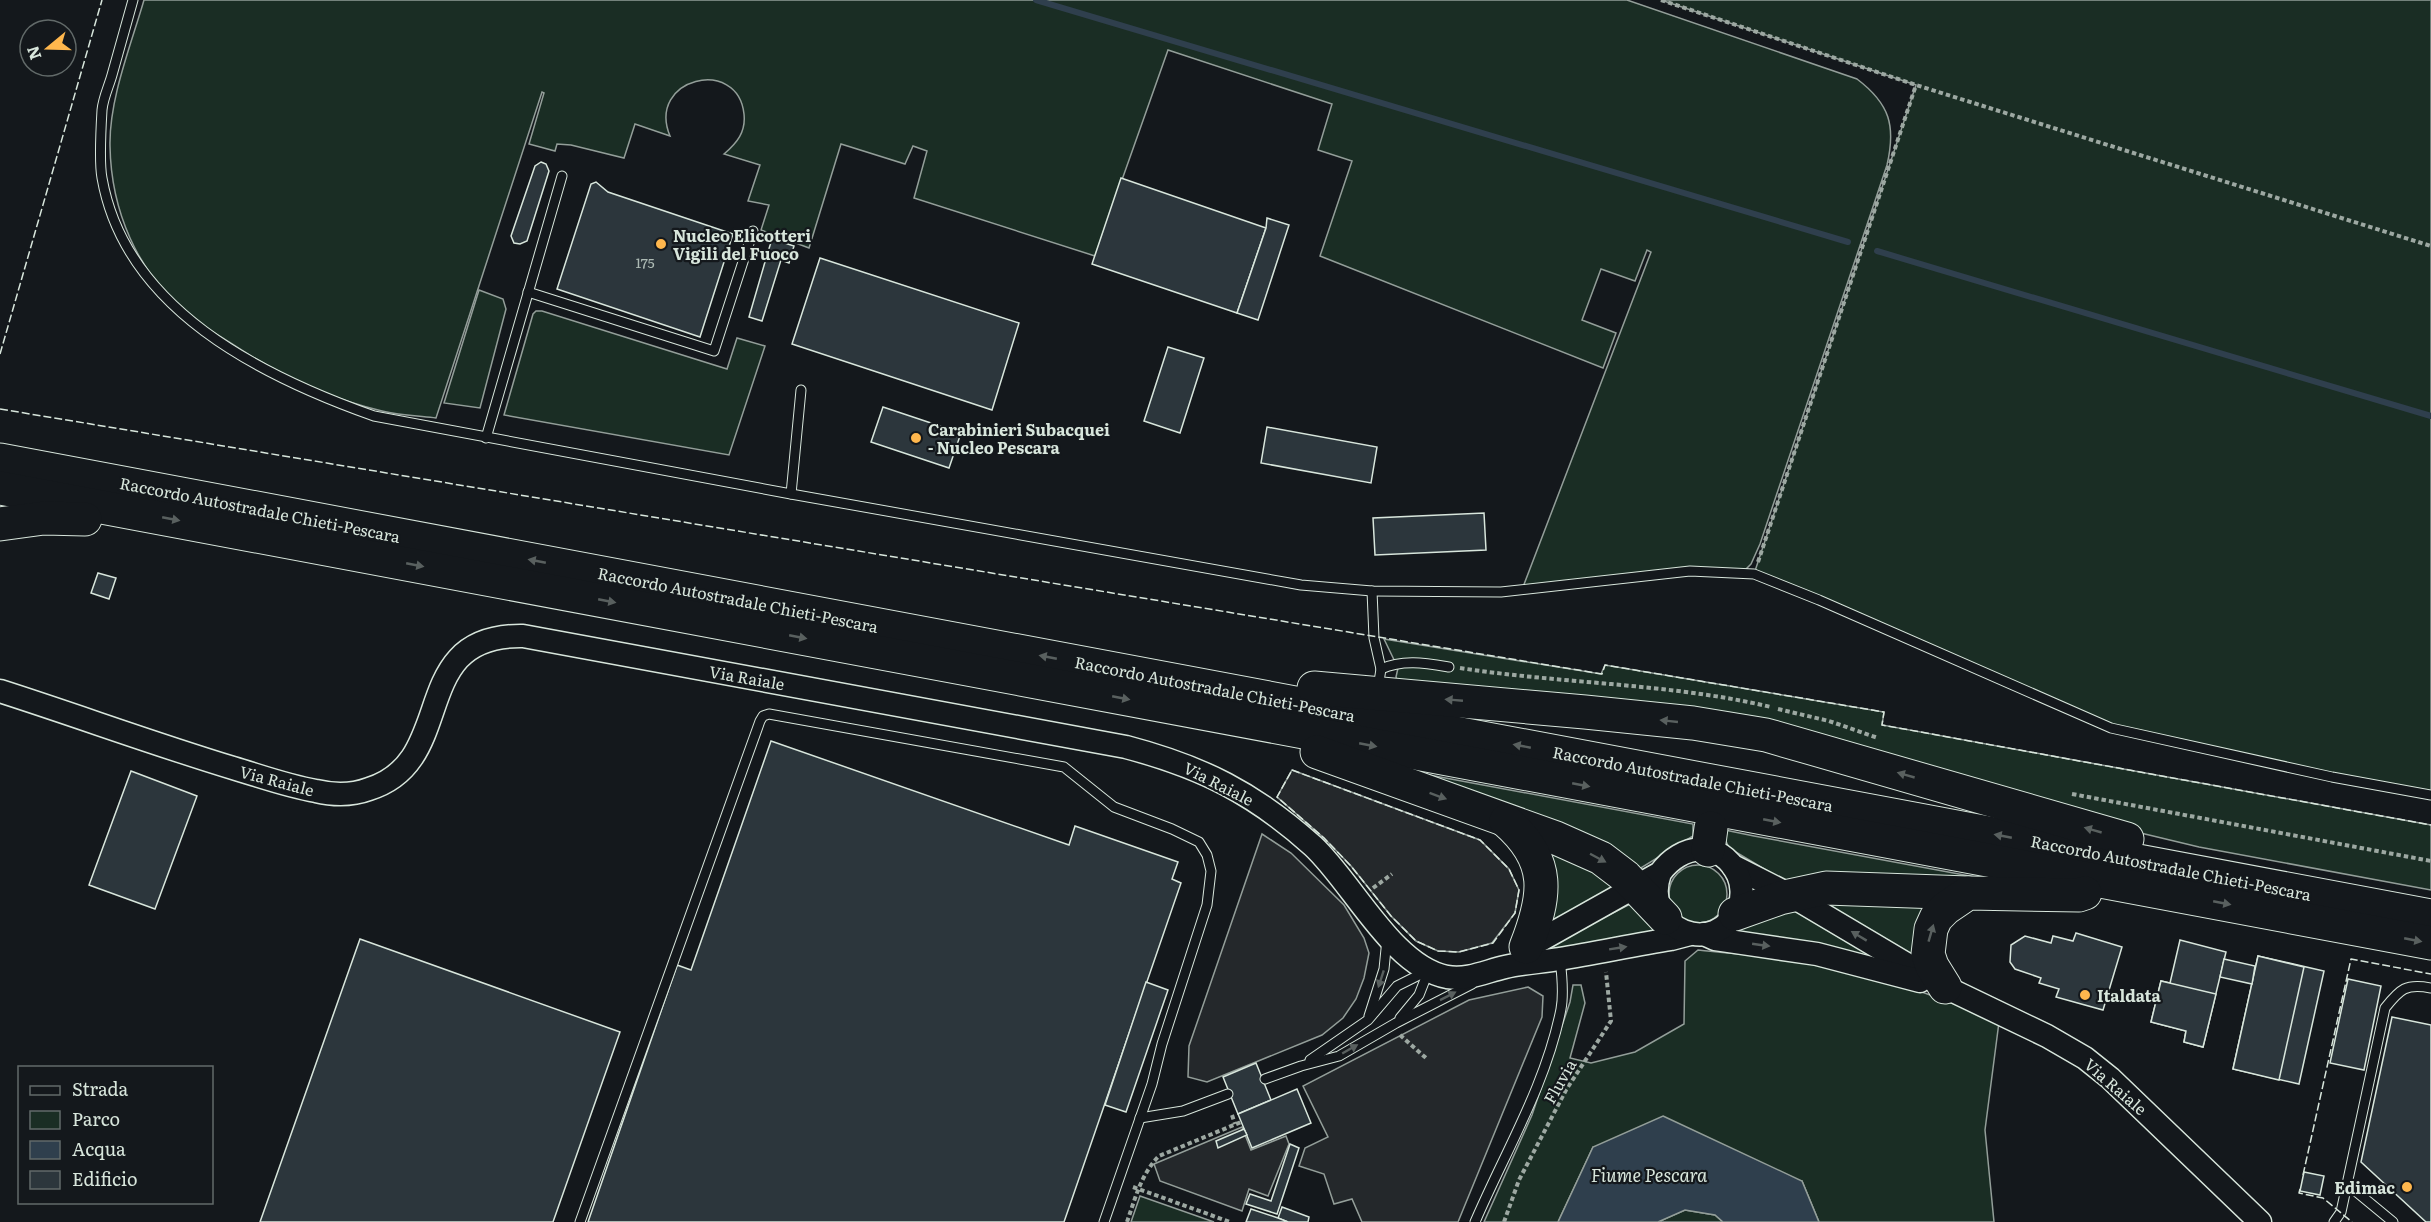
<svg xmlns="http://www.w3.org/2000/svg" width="2431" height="1222" font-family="Literata,serif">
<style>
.green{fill:#1a2d24;stroke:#939e99;stroke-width:1.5}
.parking{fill:#24282b;stroke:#939e99;stroke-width:1.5}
.water{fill:#2f3f4d;stroke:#939e99;stroke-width:1.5}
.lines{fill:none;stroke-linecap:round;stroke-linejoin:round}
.stream{stroke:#2f3f4d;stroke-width:6}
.building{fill:#2c363c;stroke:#d8e6dc;stroke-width:1.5}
.service-casing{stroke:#d8e6dc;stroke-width:11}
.tertiary-casing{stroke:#d8e6dc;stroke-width:25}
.motorway-casing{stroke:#d8e6dc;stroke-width:35}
.path{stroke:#9da8a2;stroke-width:4;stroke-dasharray:4.5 3;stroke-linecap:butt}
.service{stroke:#14181c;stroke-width:9}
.tertiary{stroke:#14181c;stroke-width:22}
.motorway{stroke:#14181c;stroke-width:33}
.fence{stroke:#d8e6dc;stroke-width:1.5;stroke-dasharray:8 3;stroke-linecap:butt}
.oneway{fill:#59605f}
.poi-dot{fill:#ffb74d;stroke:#14181c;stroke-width:2}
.labels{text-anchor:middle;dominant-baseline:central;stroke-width:4.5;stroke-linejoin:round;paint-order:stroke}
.number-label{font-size:14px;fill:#adbab4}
.poi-label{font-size:16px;font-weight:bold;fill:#d8e6dc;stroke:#14181c;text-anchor:start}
.street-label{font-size:16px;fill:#d8e6dc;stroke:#14181c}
.water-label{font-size:18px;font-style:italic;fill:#d8e6dc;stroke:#14181c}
</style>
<rect width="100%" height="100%" fill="#14181c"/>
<g class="green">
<path d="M144,0h1483l230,79c33,25 39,47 30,86l-127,379 -9,20 -7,7 -221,16 128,-335 -4,-2 -12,31 -34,-12 -19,51 34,13 -13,35 -283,-112 32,-95 -34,-11 14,-46 -164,-54 -73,206 -181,-58 13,-47 -14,-5 -8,18 -64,-20 -32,104 -48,-18 8,-25 -21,-4 12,-36 -36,-11c13,-11 22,-22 20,-40 -6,-58 -98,-36 -74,22l-35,-12 -11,34 -53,-13 -14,-1 -2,7 -26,-7 15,-51 -2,-1 -106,326c-18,-2 -37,-3 -54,-7 -56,-13 -106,-38 -153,-69 -14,-9 -29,-17 -42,-28 -50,-42 -76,-104 -77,-168 -1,-47 21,-101 34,-146z"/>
<path d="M1661,0h770v795l-320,-67 -357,-154 162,-489z"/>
<path d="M479,290l24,9 3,10 -26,99 -36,-5z"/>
<path d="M536,311h6l185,58 10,-31 28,8 -36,109 -225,-40 29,-101z"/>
<path d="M1384,639l217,35 4,-9 279,47 -2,13 549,100v65l-232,-43 -75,-18 -119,-36 -606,-108 -3,-8 2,-9z"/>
<path d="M1424,774l269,50v12l-57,35z"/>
<path d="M1725,830l29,6 259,48 -220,2 -64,-38 -4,-9z"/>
<path d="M1541,852l34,1 47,30 -80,48z"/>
<circle cx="1698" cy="894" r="29"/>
<path d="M1812,898l130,2 -19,64z"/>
<path d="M1634,902l29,32 -128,19z"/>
<path d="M1790,907l100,56 -162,-28z"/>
<path d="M1698,950c47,5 95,7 141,18 55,12 108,32 160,54l-14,108 9,92h-175l-17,-41 -209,-34 -35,75h-74l48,-107 38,-113 3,-17h8l4,18 -15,55 21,5 44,-11 49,-28 1,-63z"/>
<path d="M1140,1196l74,26h-83z"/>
<path d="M1685,1210l30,5 8,7h-65z"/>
</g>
<g class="parking">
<path d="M1292,770l188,70 29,29 10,21 -4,23 -23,30 -33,9 -21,-1 -22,-10 -25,-25 -40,-50 -27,-28 -47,-41z"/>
<path d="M1262,834l29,19 53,52 20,33 5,15 -5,25 -8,21 -13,19 -21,17 -115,47 -19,-5 1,-31z"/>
<path d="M1528,987l15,9 -1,21 -84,205h-96l-10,-23 -18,5 -10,-30 -25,-8 6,-18 23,-11 -25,-51 166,-86z"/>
<path d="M1242,1127l9,23 35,-14 3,8 -21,52 -19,-7 -7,22 -82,-30 -6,-17z"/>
</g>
<path class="water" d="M1663,1116l139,65 17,41h-96l-8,-7 -30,-5 -27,12h-100l35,-75z"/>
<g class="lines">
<g class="stream">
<path d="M1036,0l812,242"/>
<path d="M1877,251l554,165"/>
</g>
</g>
<g class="building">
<path d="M541,162l5,2 3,7 -22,70 -7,3 -6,-1 -3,-7 24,-70z"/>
<path d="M1121,178l145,50 -29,85 -145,-49z"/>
<path d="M596,182l12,10 125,42 -33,103 -143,-48 34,-105z"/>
<path d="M1267,218l22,7 -31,95 -21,-7 29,-85z"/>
<path d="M772,239l22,7 -5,17 -22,-8z"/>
<path d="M767,255l14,5 -19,61 -13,-4z"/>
<path d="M820,258l199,65 -27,87 -200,-66z"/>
<path d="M1168,347l36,11 -24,75 -36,-12z"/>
<path d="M883,407l78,26 -12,35 -78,-26z"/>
<path d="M1267,427l110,20 -6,36 -110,-20z"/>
<path d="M1484,513l2,37 -111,5 -2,-37z"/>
<path d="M98,573l18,5 -7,21 -18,-6z"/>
<path d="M771,741l298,104 6,-19 103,36 -6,17 9,4 -117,339h-476l89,-257 14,5z"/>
<path d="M131,771l66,25 -42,113 -66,-24z"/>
<path d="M2076,933l46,14 -19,63 -47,-13 3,-8 -20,-6 2,-5 -26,-9 -5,-7 1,-17 14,-9 26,7 2,-7 20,5z"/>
<path d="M360,939l260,93 -67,190h-293z"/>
<path d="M2180,940l46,12 -23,95 -19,-5 2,-11 -35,-9 10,-41 9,2z"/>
<path d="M2258,956l66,15 -25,113 -66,-15z"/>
<path d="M2258,956l46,11 -25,113 -46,-11z"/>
<path d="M2224,959l31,7 -3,18 -32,-7z"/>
<path d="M2348,979l33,7 -17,84 -34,-7z"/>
<path d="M2161,981l55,13 -13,53 -19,-5 2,-11 -35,-9z"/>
<path d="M1146,982l22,8 -42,122 -21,-7z"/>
<path d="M2392,1017l39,8v197h-5l-65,-60z"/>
<path d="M1256,1063l15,37 -33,14 -15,-37z"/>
<path d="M1297,1089l14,34 -59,25 -14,-34z"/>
<path d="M1244,1129l3,6 -29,13 -2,-7z"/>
<path d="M1290,1144l9,4 -22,66 -31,-10 4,-10 21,7z"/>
<path d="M2304,1172l20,4 -4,19 -20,-4z"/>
<path d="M1282,1207l27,10 -1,5h-20l-10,-4z"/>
<path d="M1251,1209l27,9 10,4h-42z"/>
</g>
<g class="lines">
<defs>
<g id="service">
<path d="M133,0c-7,25 -14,50 -21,75 -3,11 -9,23 -10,35 -1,17 -3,52 0,68 23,131 159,198 272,238l417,78 510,91 71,6 129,1 189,-21 64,3 65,26 292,128 221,49 99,18"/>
<path d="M528,292l186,59 39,-120"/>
<path d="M486,438l76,-262"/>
<path d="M791,494l10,-104"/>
<path d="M1372,591l2,47 7,31"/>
<path d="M1378,688l3,-19c22,-10 44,-6 68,-2"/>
<path d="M1369,1016l15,-47 3,-30"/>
<path d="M1400,1018l19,-23 9,-23"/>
<path d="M1310,1060l58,-40 29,-34 30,-15"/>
<path d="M1265,1079l36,-13 38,-10 57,-33 76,-39"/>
<path d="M1140,1118l43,-7 45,-17"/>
<path d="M2347,1184l46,38"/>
<path d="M580,1222l180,-501 3,-5 6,-2 295,53 50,40 58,22 27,13 8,13 4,16 -4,34 -45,139 -10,40 -48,138"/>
<path d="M1475,1222c30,-70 71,-137 86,-213 3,-16 1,-34 -1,-50"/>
<path d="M2334,1222l7,-10 44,-204c15,-19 21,-25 46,-20"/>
</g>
<g id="tertiary">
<path d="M0,691c78,25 154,53 233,77 27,8 54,18 83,23 17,4 37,4 53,-2 91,-28 36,-155 154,-153l603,111c76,20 128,46 187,99 39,36 80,121 134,131 22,3 37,-5 58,-10 18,-4 36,-5 54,-8 37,-6 75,-14 112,-20l19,-5"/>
<path d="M1733,866l57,29 155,92 102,49 38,22 25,20 150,144"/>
<path d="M1704,934l11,5 102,15 103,27"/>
<path d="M1523,950l137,-77c21,-29 60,-35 78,2 4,9 5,22 1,31 -22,54 -99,24 -79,-33"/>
</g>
<g id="motorway">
<path d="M0,460l2431,456"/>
<path d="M0,488l2431,455"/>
<path d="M0,524l44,-6 41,1"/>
<path d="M1314,688l271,24 108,11 73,12 361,104"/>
<path d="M1317,752l239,86 45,20 25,19 39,41"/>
<path d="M1506,821c46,40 40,75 20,126"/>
<path d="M1708,850l3,-22"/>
<path d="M1735,914l45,-16 46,-10 142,5"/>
<path d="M1945,987l-13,-21 -4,-12 3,-25 5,-11 10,-10 22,-15 111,2 6,-2"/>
</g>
</defs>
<use href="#service" class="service-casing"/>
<use href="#tertiary" class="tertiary-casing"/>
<use href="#motorway" class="motorway-casing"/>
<g class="path">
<path d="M1661,0l255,85 515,161"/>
<path d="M1758,562l158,-477"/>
<path d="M1460,668c103,16 209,15 311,39"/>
<path d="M1778,709l51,12 49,17"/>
<path d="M2072,794l359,67"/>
<path d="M1373,888l19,-14"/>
<path d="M1400,1035l26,23"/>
<path d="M1232,1115l3,9"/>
<path d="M1133,1187l97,35"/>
<path d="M1127,1222c8,-23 14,-48 32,-66l82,-34"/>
<path d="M1504,1222l15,-42 47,-90 45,-69 -5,-49"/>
</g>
<use href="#service" class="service"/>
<use href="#tertiary" class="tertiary"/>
<use href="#motorway" class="motorway"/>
<g class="fence">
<path d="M0,354l102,-354"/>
<path d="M0,409l1602,265 3,-9 279,47 -2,13 549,100"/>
<path d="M1292,770l188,70 29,29 10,21 -4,23 -22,30 -34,9 -21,-1 -22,-10 -25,-25 -40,-50 -27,-28 -47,-41z"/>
<path d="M2303,1175l48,-216 80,15"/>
<path d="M2300,1189l-1,4 24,5 29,24"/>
</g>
</g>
<defs><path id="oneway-solid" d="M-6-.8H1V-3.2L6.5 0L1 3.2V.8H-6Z" transform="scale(1.5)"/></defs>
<g class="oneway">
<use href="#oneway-solid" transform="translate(171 519) rotate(11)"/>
<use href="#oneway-solid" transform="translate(537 561) rotate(-169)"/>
<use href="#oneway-solid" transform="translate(415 565) rotate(11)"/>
<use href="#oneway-solid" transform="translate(607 601) rotate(11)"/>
<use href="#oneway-solid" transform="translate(798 637) rotate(11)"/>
<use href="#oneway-solid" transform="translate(1048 657) rotate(-169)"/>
<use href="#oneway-solid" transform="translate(1121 698) rotate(11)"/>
<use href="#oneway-solid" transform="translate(1454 700) rotate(-175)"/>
<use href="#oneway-solid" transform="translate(1669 721) rotate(-174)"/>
<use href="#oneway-solid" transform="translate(1368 745) rotate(11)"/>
<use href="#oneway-solid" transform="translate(1522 746) rotate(-169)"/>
<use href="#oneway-solid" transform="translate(1906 775) rotate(-164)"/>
<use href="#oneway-solid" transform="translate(1581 785) rotate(11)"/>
<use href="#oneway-solid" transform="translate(1438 796) rotate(20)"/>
<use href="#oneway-solid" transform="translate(1772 821) rotate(11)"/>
<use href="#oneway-solid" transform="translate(2093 830) rotate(-164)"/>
<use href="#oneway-solid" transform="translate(2003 836) rotate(-169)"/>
<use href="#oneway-solid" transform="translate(1598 858) rotate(28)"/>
<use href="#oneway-solid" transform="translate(2222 903) rotate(11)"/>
<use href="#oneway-solid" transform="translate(1931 933) rotate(-74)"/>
<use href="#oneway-solid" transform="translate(1859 936) rotate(-149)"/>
<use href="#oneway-solid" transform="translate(2413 940) rotate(11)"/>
<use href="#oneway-solid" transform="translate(1761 945) rotate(8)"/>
<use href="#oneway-solid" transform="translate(1618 948) rotate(-9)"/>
<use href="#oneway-solid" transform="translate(1381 979) rotate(108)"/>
<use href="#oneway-solid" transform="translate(1448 996) rotate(-27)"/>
<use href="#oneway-solid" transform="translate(1350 1049) rotate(-30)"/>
</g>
<g class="poi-dot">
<circle cx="661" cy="244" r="6"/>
<circle cx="916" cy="438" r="6"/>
<circle cx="2085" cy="995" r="6"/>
<circle cx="2407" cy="1187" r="6"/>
</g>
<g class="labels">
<g class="number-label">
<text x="645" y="262">175</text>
</g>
<g class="poi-label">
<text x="673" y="235">Nucleo Elicotteri<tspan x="673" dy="18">Vigili del Fuoco</tspan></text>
<text x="928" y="429">Carabinieri Subacquei<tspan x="928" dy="18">- Nucleo Pescara</tspan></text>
<text x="2097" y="995">Italdata</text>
<text x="2395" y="1187" text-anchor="end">Edimac</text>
</g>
<g class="street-label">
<text transform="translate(260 509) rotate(11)">Raccordo Autostradale Chieti-Pescara</text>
<text transform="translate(738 599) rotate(11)">Raccordo Autostradale Chieti-Pescara</text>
<text transform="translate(747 677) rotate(10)">Via Raiale</text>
<text transform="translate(1215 688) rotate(11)">Raccordo Autostradale Chieti-Pescara</text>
<text transform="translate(1693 778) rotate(11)">Raccordo Autostradale Chieti-Pescara</text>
<text transform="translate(277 780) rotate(15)">Via Raiale</text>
<text transform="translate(1219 783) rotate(27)">Via Raiale</text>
<text transform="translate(2171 867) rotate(11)">Raccordo Autostradale Chieti-Pescara</text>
<text transform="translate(1559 1081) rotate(-60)">Fluvia</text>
<text transform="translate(2116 1086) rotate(41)">Via Raiale</text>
</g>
<g class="water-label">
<text x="1649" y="1174">Fiume Pescara</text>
</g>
</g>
<rect x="18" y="1066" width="195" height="138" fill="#14181c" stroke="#626a69" stroke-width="1.5"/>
<rect x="30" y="1086" width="30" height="9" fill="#14181c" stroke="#626a69" stroke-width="1.5"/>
<text x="72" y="1096" font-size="18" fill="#d8e6dc">Strada</text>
<rect x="30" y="1111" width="30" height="18" fill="#1a2d24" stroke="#626a69" stroke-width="1.5"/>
<text x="72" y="1126" font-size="18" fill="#d8e6dc">Parco</text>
<rect x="30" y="1141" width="30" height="18" fill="#2f3f4d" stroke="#626a69" stroke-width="1.5"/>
<text x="72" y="1156" font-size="18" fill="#d8e6dc">Acqua</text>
<rect x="30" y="1171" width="30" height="18" fill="#2c363c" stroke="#626a69" stroke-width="1.5"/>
<text x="72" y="1186" font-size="18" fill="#d8e6dc">Edificio</text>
<g transform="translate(48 48) rotate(251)"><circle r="28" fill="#14181c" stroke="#626a69" stroke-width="1.5"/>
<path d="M0-4.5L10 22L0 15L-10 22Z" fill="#ffb74d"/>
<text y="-9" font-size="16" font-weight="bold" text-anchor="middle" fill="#d8e6dc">N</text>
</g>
</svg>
